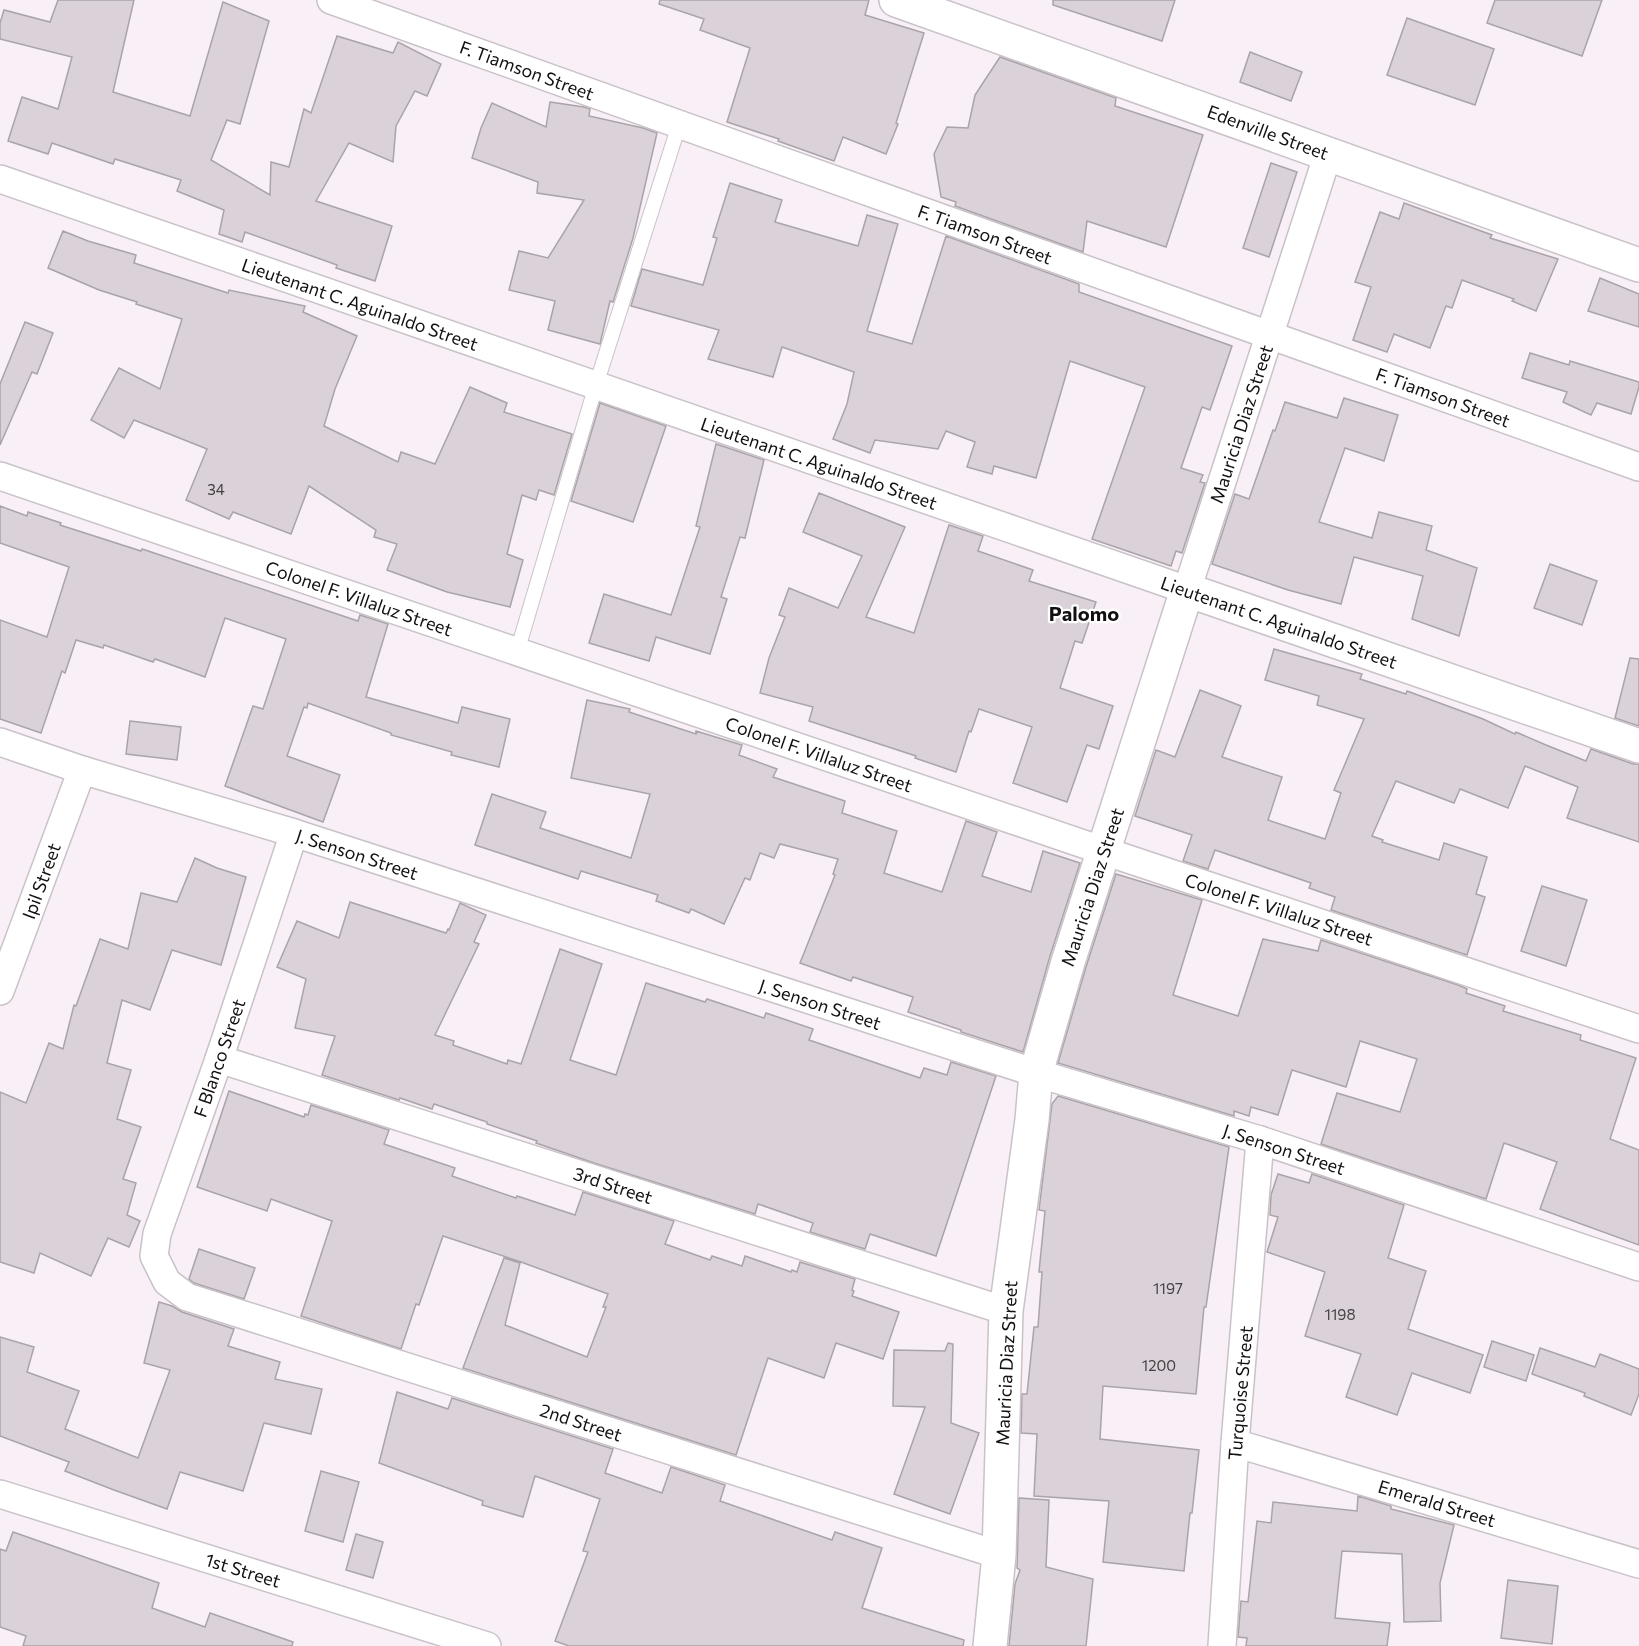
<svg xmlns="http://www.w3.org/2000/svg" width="1639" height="1646" font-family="Commissioner,sans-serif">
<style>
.building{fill:#dad2d8;stroke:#aaa3a9;stroke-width:1.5}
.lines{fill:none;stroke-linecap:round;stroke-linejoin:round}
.lane-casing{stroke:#c9c2c8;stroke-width:16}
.street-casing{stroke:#c9c2c8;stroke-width:30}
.secondary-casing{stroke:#c9c2c8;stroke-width:36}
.lane{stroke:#fff;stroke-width:14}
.street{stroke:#fff;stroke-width:27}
.secondary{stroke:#fff;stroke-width:33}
.labels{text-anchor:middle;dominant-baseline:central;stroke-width:4.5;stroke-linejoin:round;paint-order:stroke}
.number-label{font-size:15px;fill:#454044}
.street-label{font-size:18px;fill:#131012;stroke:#fff}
.neighbourhood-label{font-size:20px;font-weight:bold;fill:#131012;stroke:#fff}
</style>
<rect width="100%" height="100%" fill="#f8f0f6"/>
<g class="building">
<path d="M58,0h76l-21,92 77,24 33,-114 46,19 -29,103 -13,-4 -16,40 59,35 1,-33 18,5 15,-58 7,4 26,-77 56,17 5,-11 43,22 -14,32 -12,-5 -19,35 -3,36 -44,-19 -33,58 76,25 -17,55 -39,-13 1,-3 -92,-33 -3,10 -23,-8 5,-24 -47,-19 4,-11 -66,-21 -2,5 -61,-21 -4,11 -40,-13 14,-44 36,12 14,-52 -72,-18v-16l4,-13 46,12z"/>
<path d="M660,0h209l-4,15 59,18 -28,90 2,1 -12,30 -43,-17 -9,24 -56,-20 1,-2 -52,-17 23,-74 -50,-18 4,-11 -45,-15z"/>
<path d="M1053,0h122l-13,41 -109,-36z"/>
<path d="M1495,0h107l-20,56 -95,-33z"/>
<path d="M1407,18l87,31 -19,56 -88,-30z"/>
<path d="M1250,52l52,20 -11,29 -51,-19z"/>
<path d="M1000,57l116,41 -1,8 88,29 -37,112 -79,-26 -4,31 -128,-46 1,-4 -15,-5 -7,-43 13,-27 21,1 7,-33z"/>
<path d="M550,102l34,5 6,2 -1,7 54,12 14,5 -24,105 -20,64 -3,-1 -10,43 -52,-14 7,-29 -46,-11 10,-39 29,7 36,-58 -47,-7 1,-11 -66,-24 9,-30 11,-25 54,24z"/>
<path d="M1271,163l26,9 -28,85 -26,-9z"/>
<path d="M730,183l52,17 -7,22 83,24 9,-31 31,9 -31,107 45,13 34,-108 133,48v8l153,54 -22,64 -8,-3 -21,61 22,7 -3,7 5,1 -23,70 -6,-2 -5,15 -79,-27 53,-152 -75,-26 -34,117 -42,-12 -2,8 -25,-7 8,-25 -29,-11 -8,18 -63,-9 -5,13 -37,-14 14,-35 7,-32 -72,-25 -9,30 -65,-18 11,-29 -88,-24 11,-37 61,16 14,-47 -4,-1z"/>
<path d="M1404,203l88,32 -2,3 68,21 -22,52 -24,-10 2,-2 -52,-19 -10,28 -6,-2 -16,42 -36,-14 -7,18 -34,-12 18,-53 -16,-5 25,-70 19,7z"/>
<path d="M63,231l25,10 48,14 -2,8 94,30 1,-3 76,16 -2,6 54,24 -22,53 -11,37 74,36 3,-10 34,12 35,-77 37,16 -3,9 68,22 -18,61 -15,-5 -3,10 -14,-5 -15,59 16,6 -13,47 -63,-15 -60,-22 10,-26 -23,-7 2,-7 -67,-44 -18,48 -58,-22 -4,7 -43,-19 21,-51 -73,-29 -10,18 -33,-18 28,-52 41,21 22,-70 -46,-15 1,-2 -38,-12 -51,-22z"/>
<path d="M1600,278l39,16v33l-51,-16z"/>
<path d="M25,322l28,11 -16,41 -5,-2 -32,73v-61z"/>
<path d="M1530,353l39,12 1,-4 69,21v5l-8,27 -34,-11 -6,12 -28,-13 4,-10 -45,-14z"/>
<path d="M1344,398l54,17 -14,46 -39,-13 -26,74 53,16 7,-26 53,14 -6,24 51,18 -18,68 -47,-17 11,-43 -69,-19 -13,47 -53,-14 -76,-26 23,-70 14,5 24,-69 2,1 10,-29 52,16z"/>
<path d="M600,403l66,23 -33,96 -62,-21z"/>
<path d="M716,444l48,16 -19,78 -5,-1 -19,60 6,2 -17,55 -54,-17 -7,24 -60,-18 15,-49 67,21 29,-88 -4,-1z"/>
<path d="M819,493l86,34 -39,90 48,16 35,-108 34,11 -5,15 55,19 -4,11 67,21 -14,41 -7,-2 -15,47 53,18 -14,43 -12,-4 -20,57 -54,-19 19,-56 -53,-18 -8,23 -2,-1 -13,41 -41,-14 1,-2 -107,-35 4,-14 -53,-14 9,-35 16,-41 -6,-2 10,-27 49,20 24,-52 -59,-24z"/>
<path d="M0,506l27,10 1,-4 33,11 -1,2 81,26 1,-2 216,72 2,-6 28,9 -22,73 92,26 4,-16 48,12 -11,48 -48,-12 1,-3 -61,-17v-2l-83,-30 -1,5 -3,-1 -17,49 53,19 -17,47 -98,-36 28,-80 10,3 23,-70 -61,-21 -20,59 -50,-18 -2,3 -49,-17 -1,3 -27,-8 -11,33 -3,-2 -21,62 -41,-14v-99l47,17 22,-70 -69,-24z"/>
<path d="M1550,564l47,17 -15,44 -48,-17z"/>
<path d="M1274,649l88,25 -2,5 46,15 1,-3 76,28 32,15 1,-2 30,13 40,16 5,-12 42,15h6v78l-72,-24 11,-31 -53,-21 -17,42 -48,-19 -6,14 -58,-22 -24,55 11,4 -1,2 57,18 5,-17 43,14 -11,37 9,3 -18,58 -136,-45 4,-13 -26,-9 2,-5 -96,-33 -7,19 -25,-8 9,-26 -57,-19 21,-66 19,7 25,-67 41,16 -19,51 60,20 -14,43 57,19 16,-46 -7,-3 30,-71 -47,-14 2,-9 -54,-16z"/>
<path d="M1630,658l9,1v67l-24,-8z"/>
<path d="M587,700l43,9 -1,3 67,22v-3l46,14 -3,10 38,14 -4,8 72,24 -3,12 55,18 -13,42 58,19 24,-71 31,11 -15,44 49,16 12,-41 37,12 -30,93 -27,96 -62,-20v-2l-53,-18 5,-15 -60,-20 -2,4 -51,-18 35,-88 -2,-1 5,-15 -58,-15 -6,14 -14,-5 -10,27 -5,-2 -21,46 -33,-15 -2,4 -33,-12 2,-6 -77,-24 -3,8 -103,-34 17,-51 54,18 -6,16 91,30 19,-64 -79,-16z"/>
<path d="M130,721l51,6 -4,33 -51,-6z"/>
<path d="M195,858l22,10 29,9 -25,88 -49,-15 -22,60 -28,-10 -15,63 24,7 -14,49 24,8 -18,52 13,4 -9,32 13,6 -11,26 -21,-9 -17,38 -51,-23 -6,20 -34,-11v-170l26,11 23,-60 14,6 11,-44 2,1 24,-67 28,10 13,-56 36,9z"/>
<path d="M1116,874l86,26 -29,95 65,21 25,-77 55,12 3,-11 137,45 9,4 -1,4 39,13 -2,5 78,24 -1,5 56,18 -26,81 29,11v95l-99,-36 17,-47 -53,-19 -18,56 -165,-55 16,-51 63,19 17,-53 -57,-18 -14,46 -54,-17 -14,45 -27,-8 -2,9 -15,-5v5l-176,-53 28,-96z"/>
<path d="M1542,886l45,14 -21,66 -45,-15z"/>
<path d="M350,902l96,31 2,-4 1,1 11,-27 26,12 -12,27 5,2 -44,91 19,6 -1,4 54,19 1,-4 13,4 39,-115 42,15 -32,96 46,15 30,-92 59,19 2,-3 57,19 2,-5 47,16 -4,11 111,38 4,-10 23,7 4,-13 45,14 -60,180 -66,-22 -5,15 -55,-17 3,-9 -55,-19 -3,10 -161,-51 -58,-20 1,-2 -50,-17v-2l-53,-18 -2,5 -32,-11 -1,2 -77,-25 13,-39 -40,-8 11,-49 -29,-12 20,-46 42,17z"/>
<path d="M229,1091l75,26 1,-3 3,1 3,-10 78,25 -5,14 71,24 -3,8 64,22 1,-2 58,19 8,-23 91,29 -9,23 45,16 2,-4 30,10 3,-10 46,16 1,-2 5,2 3,-10 55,17 -3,11 2,1 -2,5 47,16 -16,47 -47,-16 -12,35 -56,-20 -32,97 -273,-87 41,-110 16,5 -15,62 82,32 19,-50h-3l5,-13 -87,-32 -78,-26 -24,69 -3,-1 -15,45 -100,-33 31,-95 -61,-22 -4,12 -70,-24z"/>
<path d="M1058,1096l171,51 -23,160h-2l-8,87 -93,-8 -3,53 99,11 -7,63h-2l-6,58 -81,-9 6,-61 -75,-5 3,-62 -16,-1 1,-39h5l7,-67h4l4,-55h-3l6,-61 -6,-1 13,-106z"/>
<path d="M1278,1174l31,9 3,-9 92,31 -16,53 38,13 -18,58 75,26 -13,38 -58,-20 -15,42 -51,-18 15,-43 -56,-18 20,-64 -58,-20 11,-35 -8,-2 1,-20z"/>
<path d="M199,1249l56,19 -11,31 -50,-16 -5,-4z"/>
<path d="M159,1302l13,4 10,6 52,17 -6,17 52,16 -5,17 47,10 -11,45 -47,-11 -21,68 -63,-19 -13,37 -53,-19 -49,-19 4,-9 -69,-26v-99l34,10 -7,25 52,19 -14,38 73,29 32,-88 -26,-7z"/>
<path d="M1492,1341l42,14 -8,26 -42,-14z"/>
<path d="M948,1343l5,1 -2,79 28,10 -29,81 -56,-20 31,-87 -32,-1 1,-56 51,1z"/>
<path d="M1540,1348l55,19 5,-13 39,15v25l-8,21 -47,-19 1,-3 -53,-19z"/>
<path d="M397,1392l51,17 4,-11 161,51 -8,24 57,20 9,-26 54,18 -5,16 112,39 3,-8 47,16 -20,60 102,32 -1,6h-394l-14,-5 33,-89 -5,-1 17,-52 -65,-23 -12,41 -41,-12 1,-4 -104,-38z"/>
<path d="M321,1471l38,11 -16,60 -38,-11z"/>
<path d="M1358,1496l33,10v3l63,16 -14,58 1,38 -37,1 -2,-68 -60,-3 -7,67 55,5 -3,23h-141l1,-8 -9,-1 3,-36 7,1 9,-81 14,2 2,-21 84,9z"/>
<path d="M1019,1498l30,2 -3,67 47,12 -7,67h-77l6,-62 5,-14 -3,-2z"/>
<path d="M13,1532l146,51 -7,25 53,19 5,-14 83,29 -1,4h-269l3,-10 -26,-9v-78l6,2z"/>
<path d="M356,1534l27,8 -10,36 -27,-8z"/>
<path d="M1508,1580l50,6 -6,58 -51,-6z"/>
</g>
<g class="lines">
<defs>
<path id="lane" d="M517,652l79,-267 83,-260"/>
<g id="street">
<path d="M331,0l1308,467"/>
<path d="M0,179l1187,411 141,-436"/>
<path d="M0,476l1104,375 535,178"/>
<path d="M0,742l82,28 212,63 742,240 224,67 379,127"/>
<path d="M294,833l-75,226 -62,175 -3,22 13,26 20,15 812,258"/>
<path d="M0,991l82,-221"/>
<path d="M219,1059l787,252"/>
<path d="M1235,1443l404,121"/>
<path d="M0,1494l487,152"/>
<path d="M1222,1646l13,-203 25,-303"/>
</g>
<g id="secondary">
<path d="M896,0l743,265"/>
<path d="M990,1646l9,-91 7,-244 26,-191 4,-47 32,-111 119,-372 452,156"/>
</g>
</defs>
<use href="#lane" class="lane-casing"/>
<use href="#street" class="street-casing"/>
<use href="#secondary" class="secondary-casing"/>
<use href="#lane" class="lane"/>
<use href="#street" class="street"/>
<use href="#secondary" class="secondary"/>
</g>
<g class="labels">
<g class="number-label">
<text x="216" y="489">34</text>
<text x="1168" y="1288">1197</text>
<text x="1340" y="1314">1198</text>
<text x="1159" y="1365">1200</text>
</g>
<g class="street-label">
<text transform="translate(527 70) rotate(20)">F. Tiamson Street</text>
<text transform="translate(1268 132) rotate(20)">Edenville Street</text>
<text transform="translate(985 234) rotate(20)">F. Tiamson Street</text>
<text transform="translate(360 304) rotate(19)">Lieutenant C. Aguinaldo Street</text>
<text transform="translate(1443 397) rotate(20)">F. Tiamson Street</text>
<text transform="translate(1241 424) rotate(-72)">Mauricia Diaz Street</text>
<text transform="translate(819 463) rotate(19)">Lieutenant C. Aguinaldo Street</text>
<text transform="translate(359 598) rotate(19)">Colonel F. Villaluz Street</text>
<text transform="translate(1279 622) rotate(19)">Lieutenant C. Aguinaldo Street</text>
<text transform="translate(819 754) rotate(19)">Colonel F. Villaluz Street</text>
<text transform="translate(357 854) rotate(18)">J. Senson Street</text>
<text transform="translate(41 881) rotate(-70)">Ipil Street</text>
<text transform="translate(1092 887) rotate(-72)">Mauricia Diaz Street</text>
<text transform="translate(1279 909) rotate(18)">Colonel F. Villaluz Street</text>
<text transform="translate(820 1004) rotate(18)">J. Senson Street</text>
<text transform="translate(219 1058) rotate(-71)">F Blanco Street</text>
<text transform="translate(1284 1149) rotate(18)">J. Senson Street</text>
<text transform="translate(613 1185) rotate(18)">3rd Street</text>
<text transform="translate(1006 1363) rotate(-87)">Mauricia Diaz Street</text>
<text transform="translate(1240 1393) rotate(-85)">Turquoise Street</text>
<text transform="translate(581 1422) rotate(18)">2nd Street</text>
<text transform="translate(1437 1503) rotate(17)">Emerald Street</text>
<text transform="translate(243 1570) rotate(17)">1st Street</text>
</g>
<g class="neighbourhood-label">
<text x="1084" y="613">Palomo</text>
</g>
</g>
</svg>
